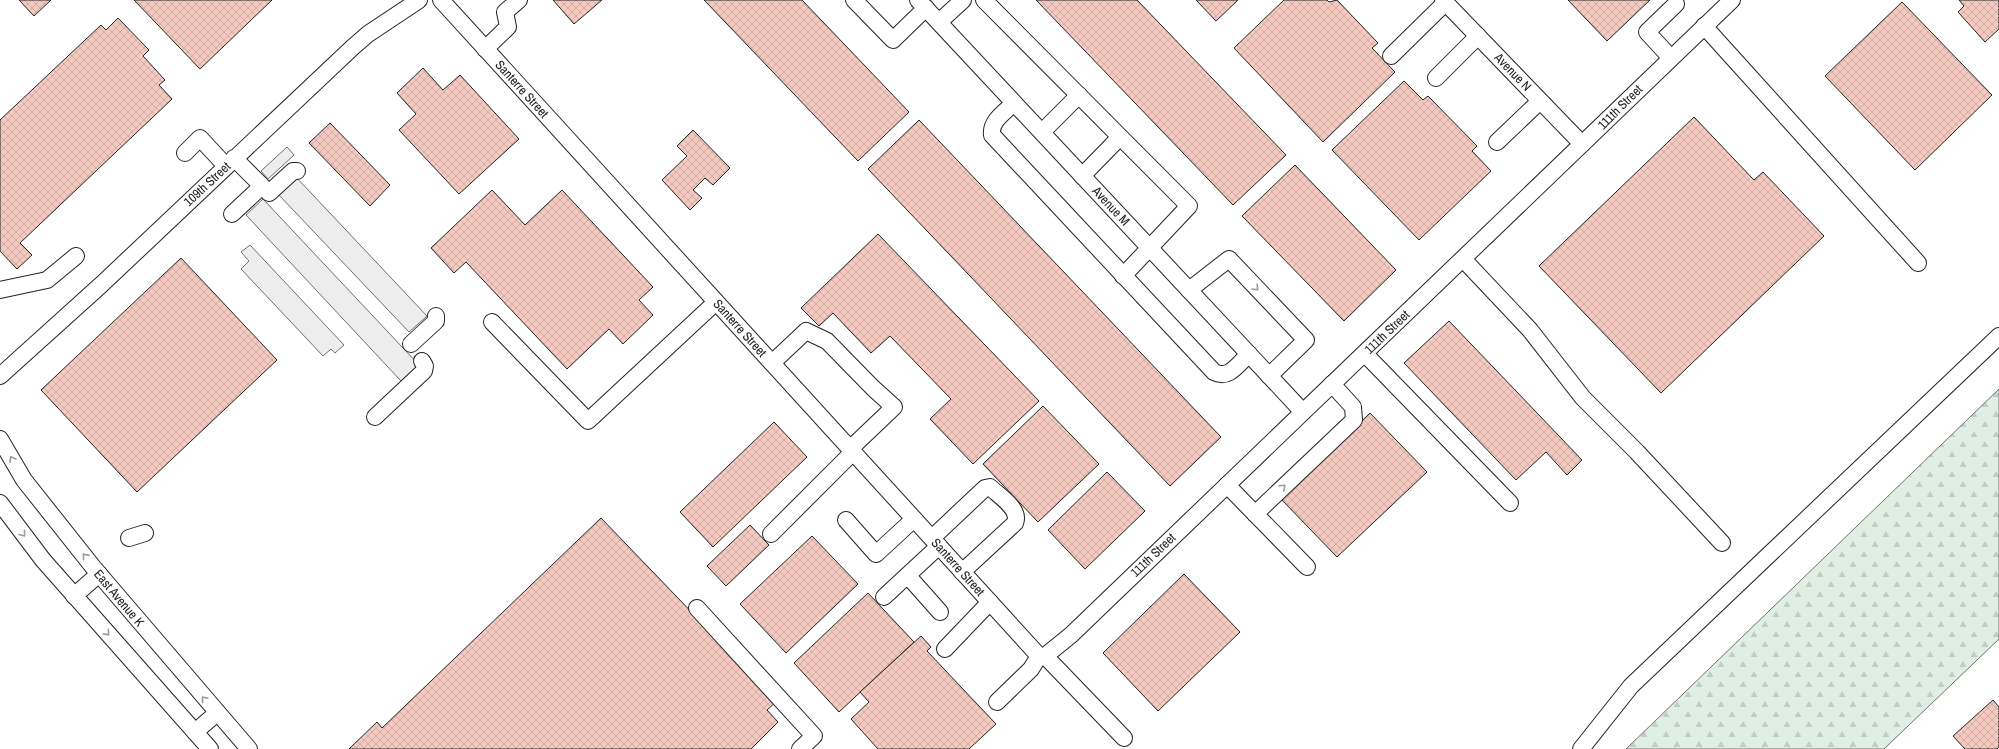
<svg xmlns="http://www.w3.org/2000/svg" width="1999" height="749" font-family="'Archivo Narrow',sans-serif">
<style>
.forest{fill:url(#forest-firs);stroke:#6f6f6f}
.parking{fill:#ededed;stroke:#6f6f6f}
.building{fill:url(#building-cross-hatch);stroke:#222}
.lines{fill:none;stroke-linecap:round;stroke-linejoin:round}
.minor-casing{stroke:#222;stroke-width:18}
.minor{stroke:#fff;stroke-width:16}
.oneway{stroke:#9c9c9c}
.labels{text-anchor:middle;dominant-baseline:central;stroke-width:3;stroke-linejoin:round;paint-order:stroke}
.street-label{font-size:13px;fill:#222;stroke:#fff}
</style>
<defs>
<pattern id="forest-firs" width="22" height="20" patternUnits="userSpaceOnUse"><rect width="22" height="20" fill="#e0efe3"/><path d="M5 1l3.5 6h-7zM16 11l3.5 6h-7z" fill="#c0cdc2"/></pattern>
<pattern id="building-cross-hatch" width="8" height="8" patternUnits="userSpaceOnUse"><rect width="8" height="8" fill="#f3c9c0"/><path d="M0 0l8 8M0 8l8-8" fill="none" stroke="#d0aca5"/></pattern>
</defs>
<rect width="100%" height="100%" fill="#fff"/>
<path class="forest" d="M1999,389v250l-115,110h-258z"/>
<g class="parking">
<path d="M287,147l7,8 -26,24 -7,-8z"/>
<path d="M295,176l132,140 -18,16 -132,-139z"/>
<path d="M263,199l156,166 -18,16 -155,-166z"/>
<path d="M250,245l94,100 -9,8 -4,-4 -8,7 -82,-87 8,-8 -8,-9z"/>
</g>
<g class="building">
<path d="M19,0h32l-17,16z"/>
<path d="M134,0h138l-72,69z"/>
<path d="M553,0h49l-28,24z"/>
<path d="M704,0h98l107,112 -51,49z"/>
<path d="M1036,0h101l149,155 -53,50z"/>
<path d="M1196,0h42l-22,21z"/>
<path d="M1284,0h43l2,2 8,-2 41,43 -6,5 23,24 -72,70 -89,-94z"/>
<path d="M1568,0h82l-43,41z"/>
<path d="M1959,0h40v29l-14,13 -27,-30 6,-6z"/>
<path d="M1902,2l90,93 -77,75 -90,-94z"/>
<path d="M118,18l31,32 -6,6 22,24 -6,5 13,14 -152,144 12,12 -15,14 -17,-18v-131l101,-95 5,5z"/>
<path d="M423,68l20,22 17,-15 59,64 -60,55 -60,-64 17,-16 -19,-21z"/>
<path d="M1404,81l19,19 5,-4 49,50 -5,5 19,20 -72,69 -87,-90z"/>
<path d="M1694,117l60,63 9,-8 61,64 -163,157 -122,-127z"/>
<path d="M919,120l302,317 -51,49 -302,-317z"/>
<path d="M330,123l60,62 -20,21 -61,-63z"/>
<path d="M693,130l37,38 -17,17 -8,-7 -12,12 9,8 -12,12 -28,-30 25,-24 -10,-10z"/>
<path d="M1295,165l101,105 -52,51 -102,-105z"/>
<path d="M492,190l33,35 37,-35 91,97 -14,13 14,15 -30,29 -14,-15 -42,40 -101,-107 -12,11 -23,-25z"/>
<path d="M878,234l161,167 -66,63 -43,-45 21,-20 -61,-63 -19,17 -38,-40 -14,13 -18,-18z"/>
<path d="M181,258l96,102 -140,132 -96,-102z"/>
<path d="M1449,321l133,139 -15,15 -21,-23 -30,28 -112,-117z"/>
<path d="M1043,406l56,58 -61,58 -55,-58z"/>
<path d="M1370,413l57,59 -90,85 -56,-58z"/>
<path d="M774,422l33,35 -94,90 -33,-35z"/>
<path d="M1107,472l38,39 -60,58 -37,-39z"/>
<path d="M601,518l176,183 -10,9 11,12 -27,27h-402l28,-27 5,6z"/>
<path d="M750,525l19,20 -43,41 -19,-20z"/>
<path d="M812,536l46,48 -72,69 -46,-49z"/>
<path d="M1184,574l56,58 -82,79 -55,-58z"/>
<path d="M868,593l46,49 -75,70 -45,-49z"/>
<path d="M921,636l10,11 -4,4 69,73 -27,25h-91l-27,-30 18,-17 -9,-10z"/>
<path d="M1993,700l6,7v40l-2,2h-32l-12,-13z"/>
</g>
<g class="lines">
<defs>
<g id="minor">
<path d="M441,0l598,656"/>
<path d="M854,0l39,40 33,-32"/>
<path d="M918,0l385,412"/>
<path d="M984,0l205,206 -66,70"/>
<path d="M1443,0l139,144"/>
<path d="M939,22l24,-22"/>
<path d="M1704,26l214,237"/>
<path d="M485,49l23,-22 -3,-15 14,-12"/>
<path d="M1391,56l55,-54"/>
<path d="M1670,57l-23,-25 29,-28"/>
<path d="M1436,78l42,-42"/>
<path d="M1014,103c-9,9 -24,18 -22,32l222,237c15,8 24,-8 35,-18"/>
<path d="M1042,132l37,-37"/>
<path d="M1497,142l43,-41"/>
<path d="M185,153l15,-15 26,28"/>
<path d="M1082,176l38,-39"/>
<path d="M269,193l24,-22h4"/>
<path d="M232,214l30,-28 -28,-28"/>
<path d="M1463,259l67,71 53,68 54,54 85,91"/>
<path d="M0,290l47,-10 29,-24"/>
<path d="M1189,290l40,-31 77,81 -37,36"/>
<path d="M492,322l96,99 128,-119"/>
<path d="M411,344l25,-23v-5"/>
<path d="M1365,354l145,149"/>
<path d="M772,363l34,-32 21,10 46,47 21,19 -44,42"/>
<path d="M0,376l102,-92 251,-237 15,-13 51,-34"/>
<path d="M375,417l49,-46 1,-5 -3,-5"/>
<path d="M0,439l24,41 69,87 156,182"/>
<path d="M1227,485l80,82"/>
<path d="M0,503l43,57 167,189"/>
<path d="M1255,514l99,-94 -1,-13 -21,-23"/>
<path d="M846,520l30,34 38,-35"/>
<path d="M771,534l82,-82"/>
<path d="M129,538l16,-5"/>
<path d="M932,538l53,-50 5,-1c9,9 31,22 25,36l-53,49"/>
<path d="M908,576l32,36"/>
<path d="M74,596l25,-22"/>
<path d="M884,597l55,-51"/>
<path d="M697,608l117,128 -14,13"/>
<path d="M945,649l45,-47"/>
<path d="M1039,656h6l26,-21 661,-635"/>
<path d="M1045,656l79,82"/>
<path d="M997,702l34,-33 8,-13"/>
<path d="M195,732l22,-19"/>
<path d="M1581,749l50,-63 368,-350"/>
</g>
</defs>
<use href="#minor" class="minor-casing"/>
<use href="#minor" class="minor"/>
</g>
<defs><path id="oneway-chevron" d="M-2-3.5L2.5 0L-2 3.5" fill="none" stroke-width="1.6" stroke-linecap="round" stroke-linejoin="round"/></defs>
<g class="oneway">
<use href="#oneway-chevron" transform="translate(1256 288) rotate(46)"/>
<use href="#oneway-chevron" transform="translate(12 459) rotate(-120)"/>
<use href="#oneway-chevron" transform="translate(1283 487) rotate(-43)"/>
<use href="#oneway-chevron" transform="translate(23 534) rotate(52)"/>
<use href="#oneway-chevron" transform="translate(85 556) rotate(-129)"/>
<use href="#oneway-chevron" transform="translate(107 633) rotate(49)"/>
<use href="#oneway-chevron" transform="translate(204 699) rotate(-131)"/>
</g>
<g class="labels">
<g class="street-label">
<text transform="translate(1513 72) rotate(46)">Avenue N</text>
<text transform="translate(522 89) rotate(48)">Santerre Street</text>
<text transform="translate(1620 107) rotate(-45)">111th Street</text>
<text transform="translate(207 184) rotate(-43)">109th Street</text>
<text transform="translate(1111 206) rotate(47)">Avenue M</text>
<text transform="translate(740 328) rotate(48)">Santerre Street</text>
<text transform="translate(1387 332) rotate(-44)">111th Street</text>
<text transform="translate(1153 555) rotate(-44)">111th Street</text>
<text transform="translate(958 567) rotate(48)">Santerre Street</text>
<text transform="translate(119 598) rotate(50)">East Avenue K</text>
</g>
</g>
</svg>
